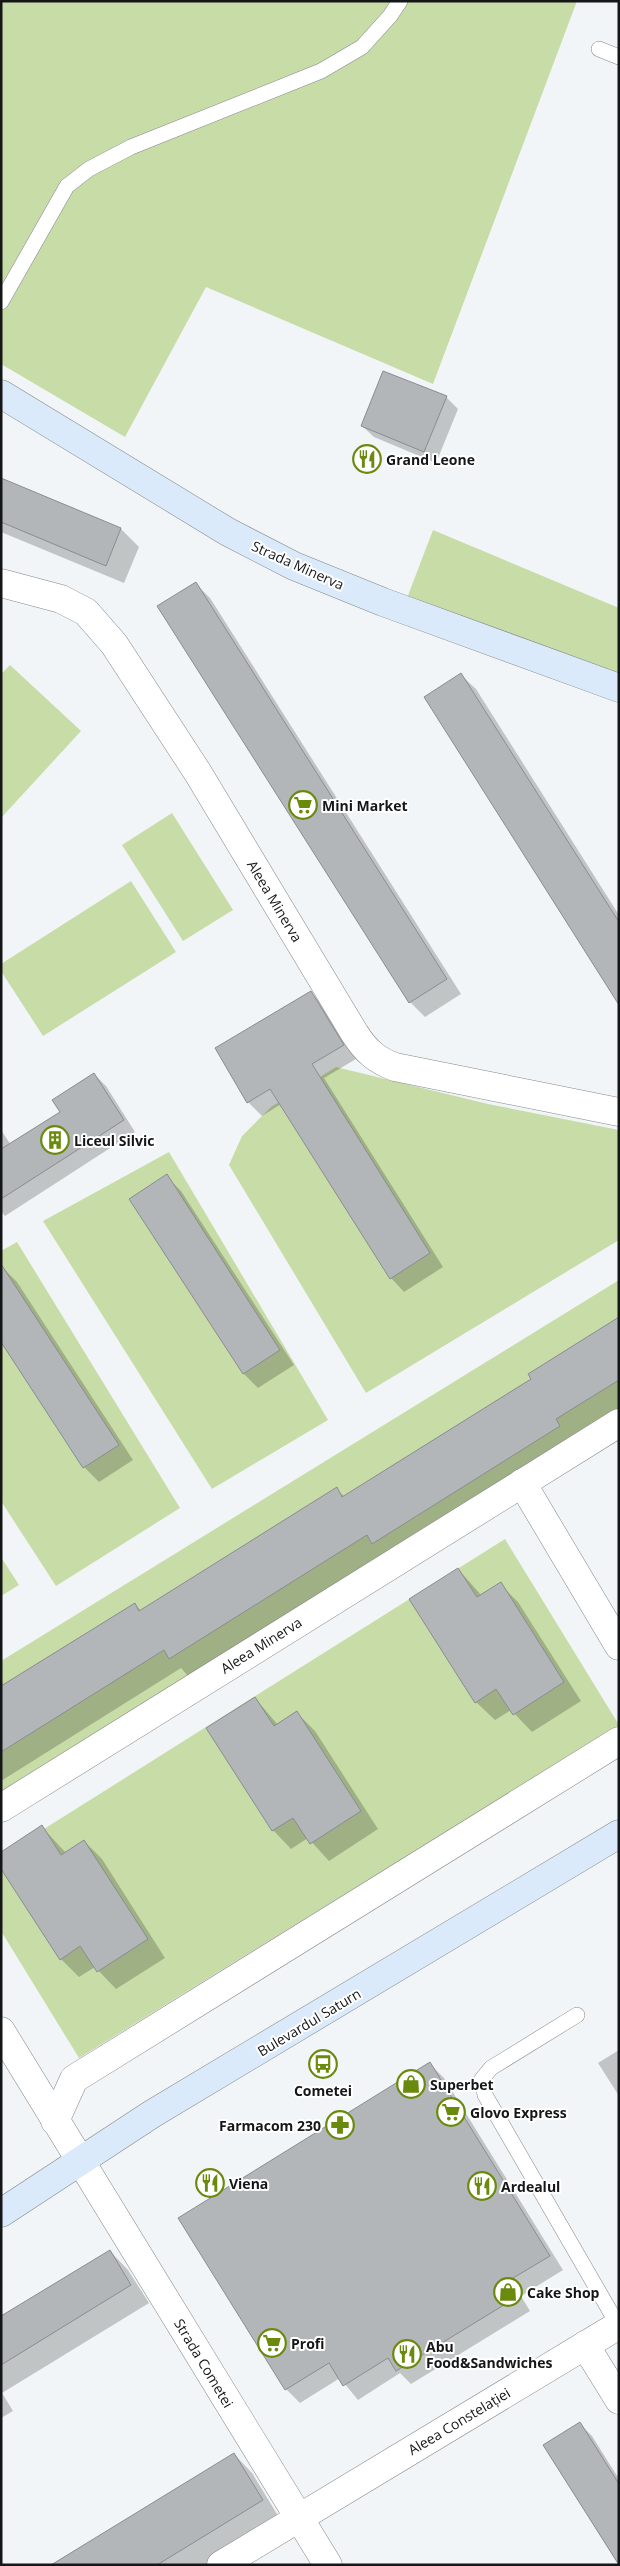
<svg xmlns="http://www.w3.org/2000/svg" width="620" height="2566" font-family="'Open Sans',sans-serif">
<style>
.green{fill:#c8dca7}
.shadow{fill:#0003}
.building{fill:#b3b6b8;stroke:#8a8c8f}
.lines{fill:none;stroke-linecap:round;stroke-linejoin:round}
.lane-casing{stroke:#858789;stroke-width:16}
.street-casing{stroke:#858789;stroke-width:29}
.secondary-casing{stroke:#858789;stroke-width:29}
.lane{stroke:#fff;stroke-width:15}
.street{stroke:#fff;stroke-width:28}
.secondary{stroke:#daeafa;stroke-width:28}
.labels{text-anchor:middle;dominant-baseline:central;stroke-width:4;stroke-linejoin:round;paint-order:stroke}
.poi-label{font-size:14px;font-weight:bold;fill:#151617;stroke:#fff;text-anchor:start}
.street-label{font-size:14px;fill:#151617;stroke:#fff}
</style>
<rect width="100%" height="100%" fill="#f2f5f7"/>
<g class="green">
<path d="M1,1h576l-144,383 -227,-97 -81,150 -124,-73z"/>
<path d="M433,530l186,78v66l-212,-76z"/>
<path d="M10,665l71,66 -80,87v-144z"/>
<path d="M172,813l61,97 -50,31 -61,-96z"/>
<path d="M131,881l45,71 -133,84 -42,-65v-7z"/>
<path d="M336,1067l152,37 131,26v110l-253,153 -137,-228 13,-29 29,-29z"/>
<path d="M169,1152l159,268 -116,69 -169,-268z"/>
<path d="M17,1242l163,266 -124,78 -55,-85v-250z"/>
<path d="M619,1280v131l-618,381v-131z"/>
<path d="M505,1539l114,186 -540,333 -78,-127v-75z"/>
<path d="M1,1557l18,28 -18,11z"/>
</g>
<g class="shadow">
<path d="M446,397l12,12 -22,54 -62,-26 -12,-11z"/>
<path d="M1,479l120,50 18,18 -15,36 -123,-51z"/>
<path d="M195,583l15,15 251,396 -36,23 -15,-15z"/>
<path d="M461,675l15,14 143,226v88z"/>
<path d="M310,992l14,14 32,53 -32,19 119,189 -39,25 -13,-14 -110,-174 -19,12 -14,-14 -32,-53z"/>
<path d="M94,1074l12,12 29,46 -130,84 -4,-5v-81l10,15 50,-33z"/>
<path d="M166,1176l15,15 113,174 -36,23 -14,-14 -113,-175z"/>
<path d="M3,1268l14,14 116,178 -34,22 -15,-15 -83,-128z"/>
<path d="M619,1318v92l-431,266 -7,-8 -180,113v-93l134,-84 6,7 195,-122 9,8 188,-118z"/>
<path d="M458,1569l24,27 18,-12 18,18 63,99 -49,31 -21,-22 -16,10 -19,-18 -65,-102z"/>
<path d="M255,1698l23,27 19,-12 18,18 63,98 -49,32 -21,-23 -17,11 -18,-19 -65,-102z"/>
<path d="M42,1827l24,26 18,-12 18,18 63,99 -49,31 -21,-22 -16,10 -18,-18z"/>
<path d="M619,2050v46l-21,-33z"/>
<path d="M430,2064l14,14 119,192 -42,26 9,15 -119,73 -11,-11 -42,27 -18,-22 -40,25 -14,-14z"/>
<path d="M110,2251l18,19 21,33 -147,90 11,18 -12,7v-100z"/>
<path d="M580,2424l12,12 27,43v86l-75,-119z"/>
<path d="M234,2454l18,19 28,46 -75,46h-152z"/>
</g>
<g class="building">
<path d="M383,371l64,25 -23,56 -63,-26z"/>
<path d="M1,478l120,50 -15,38 -105,-44z"/>
<path d="M196,582l251,397 -38,24 -252,-397z"/>
<path d="M461,673l158,249v83l-195,-308z"/>
<path d="M311,991l33,54 -32,19 118,189 -40,26 -120,-190 -23,14 -32,-55z"/>
<path d="M94,1073l30,47 -123,79v-50l59,-37 -8,-12z"/>
<path d="M167,1174l113,176 -37,24 -114,-175z"/>
<path d="M1,1264l118,181 -36,23 -82,-126z"/>
<path d="M619,1317v63l-63,39 4,7 -188,118 -5,-9 -198,124 -5,-9 -163,102v-66l134,-83 4,8 198,-124 5,10 189,-118 -3,-5z"/>
<path d="M458,1568l19,29 24,-15 63,100 -51,33 -17,-26 -21,14 -66,-104z"/>
<path d="M255,1697l19,29 23,-15 64,100 -51,33 -17,-26 -21,13 -66,-103z"/>
<path d="M42,1825l19,30 23,-15 64,99 -51,33 -17,-26 -20,14 -59,-91v-17z"/>
<path d="M430,2062l120,194 -42,25 9,16 -121,74 -8,-13 -45,28 -14,-23 -44,27 -107,-172z"/>
<path d="M110,2250l21,35 -130,80v-49z"/>
<path d="M580,2422l39,62v81l-76,-120z"/>
<path d="M234,2453l29,47 -106,65h-106z"/>
</g>
<g class="lines">
<defs>
<g id="lane">
<path d="M599,49l20,8"/>
<path d="M1,302l66,-116 22,-17 42,-22 190,-76 41,-24 28,-31 10,-15"/>
<path d="M577,2015l-86,53 -9,11 3,16 133,230"/>
</g>
<g id="street">
<path d="M1,583l60,16 25,13 28,32 84,129 157,261c11,17 21,26 40,33l224,45"/>
<path d="M522,1483l97,163"/>
<path d="M1,1808l618,-385"/>
<path d="M1,2031l327,534"/>
<path d="M55,2121l19,-42 545,-338"/>
<path d="M585,2345l34,55"/>
<path d="M221,2565l398,-240"/>
</g>
<g id="secondary">
<path d="M1,394l227,138 66,34 89,36 236,86"/>
<path d="M1,2213l151,-99 467,-280"/>
</g>
</defs>
<use href="#lane" class="lane-casing"/>
<use href="#street" class="street-casing"/>
<use href="#secondary" class="secondary-casing"/>
<use href="#lane" class="lane"/>
<use href="#street" class="street"/>
<use href="#secondary" class="secondary"/>
</g>
<defs>
<symbol id="restaurant-ring" viewBox="-11 -11 22 22"><circle r="9.5" fill="#fff" stroke="#698a0d" stroke-width="1.5"/><path d="M-5-6h1v4h1v-4h1v4h1v-4h1v5L-1.5 .5V6h-2V.5L-5-1ZM5-6V6H3V1.5H1.5Q1.5-4 5-6Z" fill="#698a0d"/></symbol>
<symbol id="supermarket-ring" viewBox="-11 -11 22 22"><circle r="9.5" fill="#fff" stroke="#698a0d" stroke-width="1.5"/><path d="M-6-5.5h2.5l.6 2H6L4.5 2H-2.5L-4.4-4H-6ZM-1.5 3.2a1.3 1.3 0 1 0 .1 0ZM3 3.2a1.3 1.3 0 1 0 .1 0Z" fill="#698a0d"/></symbol>
<symbol id="building-ring" viewBox="-11 -11 22 22"><circle r="9.5" fill="#fff" stroke="#698a0d" stroke-width="1.5"/><path d="M-4-6H4V6H1V3H-1V6H-4ZM-2.5-4.3h1.7v1.8h-1.7ZM.8-4.3h1.7v1.8H.8ZM-2.5-1h1.7V.8h-1.7ZM.8-1h1.7V.8H.8Z" fill="#698a0d"/></symbol>
<symbol id="bus-ring" viewBox="-11 -11 22 22"><circle r="9.5" fill="#fff" stroke="#698a0d" stroke-width="1.5"/><path d="M-5-6H5V4H4V6H2V4H-2V6H-4V4H-5ZM-3.5-4V0h7V-4ZM-3.5 1.2v1.5H-2V1.2ZM2 1.2v1.5H3.5V1.2Z" fill="#698a0d"/></symbol>
<symbol id="shop-ring" viewBox="-11 -11 22 22"><circle r="9.5" fill="#fff" stroke="#698a0d" stroke-width="1.5"/><path d="M-5-2.5h2.3a2.7 3.5 0 0 1 5.4 0H5L5.5 6h-11ZM-1.5-2.5h3a1.5 2.3 0 0 0-3 0Z" fill="#698a0d"/></symbol>
<symbol id="pharmacy-ring" viewBox="-11 -11 22 22"><circle r="9.5" fill="#fff" stroke="#698a0d" stroke-width="1.5"/><path d="M-2-6h4v4h4v4h-4v4h-4v-4h-4v-4h4Z" fill="#698a0d"/></symbol>
</defs>
<g fill-rule="evenodd">
<use href="#restaurant-ring" x="351" y="443" width="32" height="32"/>
<use href="#supermarket-ring" x="287" y="789" width="32" height="32"/>
<use href="#building-ring" x="39" y="1124" width="32" height="32"/>
<use href="#bus-ring" x="307" y="2048" width="32" height="32"/>
<use href="#shop-ring" x="395" y="2068" width="32" height="32"/>
<use href="#supermarket-ring" x="435" y="2096" width="32" height="32"/>
<use href="#pharmacy-ring" x="324" y="2109" width="32" height="32"/>
<use href="#restaurant-ring" x="194" y="2167" width="32" height="32"/>
<use href="#restaurant-ring" x="466" y="2170" width="32" height="32"/>
<use href="#shop-ring" x="492" y="2276" width="32" height="32"/>
<use href="#supermarket-ring" x="256" y="2327" width="32" height="32"/>
<use href="#restaurant-ring" x="391" y="2338" width="32" height="32"/>
</g>
<g class="labels">
<g class="poi-label">
<text x="386" y="459">Grand Leone</text>
<text x="322" y="805">Mini Market</text>
<text x="74" y="1140">Liceul Silvic</text>
<text x="430" y="2084">Superbet</text>
<text x="323" y="2090" text-anchor="middle">Cometei</text>
<text x="470" y="2112">Glovo Express</text>
<text x="321" y="2125" text-anchor="end">Farmacom 230</text>
<text x="229" y="2183">Viena</text>
<text x="501" y="2186">Ardealul</text>
<text x="527" y="2292">Cake Shop</text>
<text x="291" y="2343">Profi</text>
<text x="426" y="2346">Abu<tspan x="426" dy="16">Food&amp;Sandwiches</tspan></text>
</g>
<g class="street-label">
<text transform="translate(298 565) rotate(24)">Strada Minerva</text>
<text transform="translate(275 901) rotate(59)">Aleea Minerva</text>
<text transform="translate(261 1645) rotate(-32)">Aleea Minerva</text>
<text transform="translate(309 2022) rotate(-31)">Bulevardul Saturn</text>
<text transform="translate(204 2363) rotate(59)">Strada Cometei</text>
<text transform="translate(459 2421) rotate(-31)">Aleea Constelației</text>
</g>
</g>
<rect width="620" height="2566" fill="none" stroke="#151617" stroke-width="5"/>
</svg>
